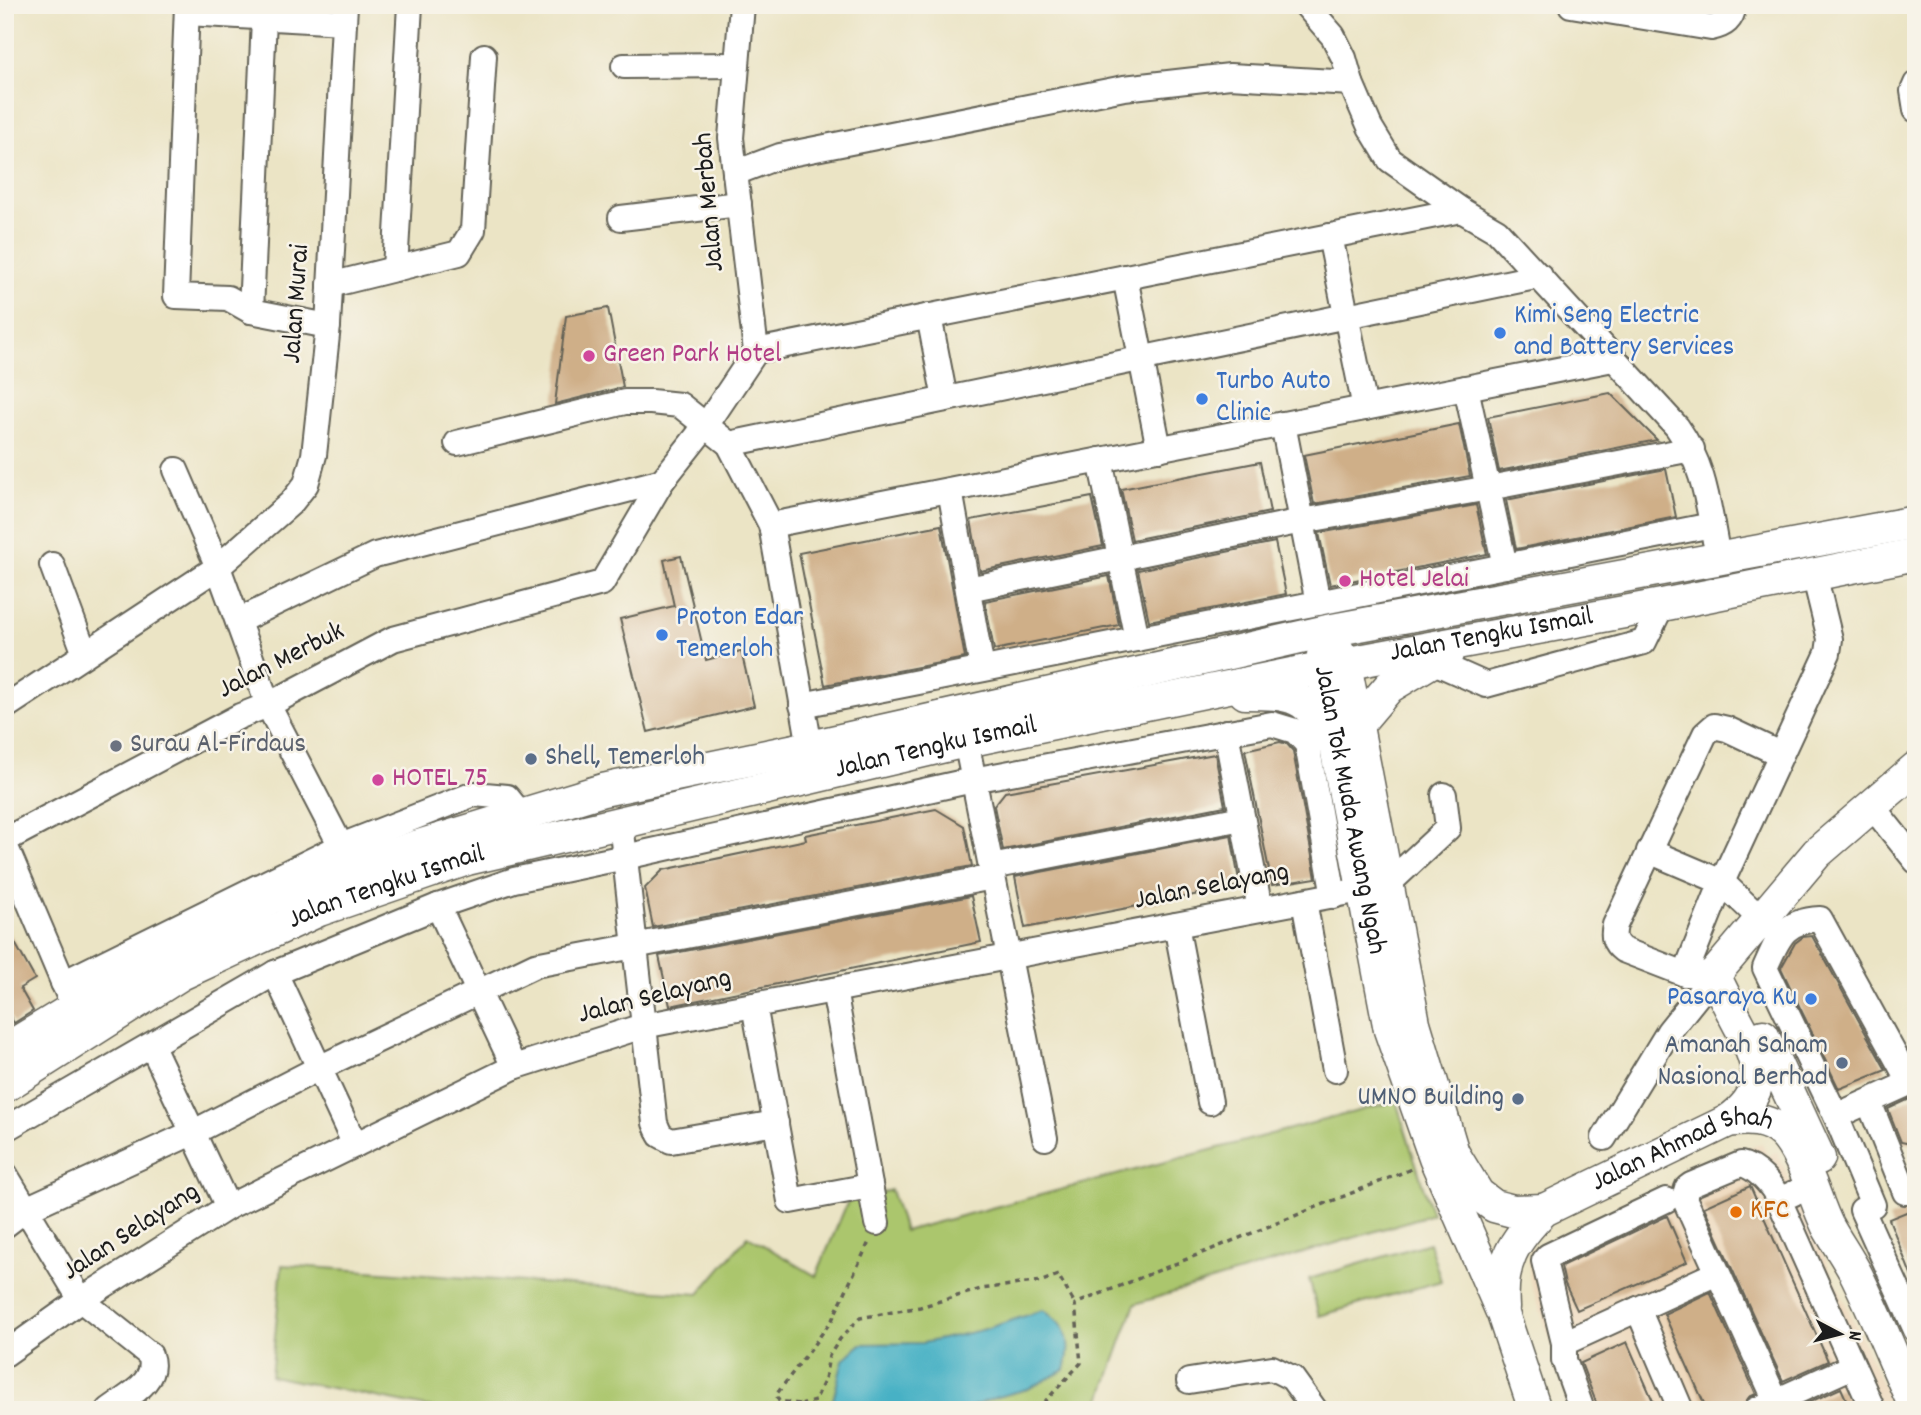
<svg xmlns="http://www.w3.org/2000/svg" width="1921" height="1415" font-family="Dekko,sans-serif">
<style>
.built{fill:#edd7ba}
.green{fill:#abc66d;stroke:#647144;stroke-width:2}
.water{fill:#47b1c5;stroke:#326670;stroke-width:2}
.building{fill:#cfaf88}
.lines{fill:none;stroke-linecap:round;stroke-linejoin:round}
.minor-casing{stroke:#646257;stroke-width:28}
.major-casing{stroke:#646257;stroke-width:35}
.path{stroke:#646257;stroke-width:3.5;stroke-dasharray:5 5;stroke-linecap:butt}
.minor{stroke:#fff;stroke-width:24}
.major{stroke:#fff;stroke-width:32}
.shop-dot{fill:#3f7fe0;stroke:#f7f3e8;stroke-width:2.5}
.hotel-dot{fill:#d1479c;stroke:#f7f3e8;stroke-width:2.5}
.worship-dot{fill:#6b7280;stroke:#f7f3e8;stroke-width:2.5}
.service-dot{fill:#5c6f8a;stroke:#f7f3e8;stroke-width:2.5}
.food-dot{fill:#e8710a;stroke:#f7f3e8;stroke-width:2.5}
.labels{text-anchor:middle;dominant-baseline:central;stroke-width:5;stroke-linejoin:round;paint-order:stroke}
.street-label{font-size:28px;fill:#1c1c1c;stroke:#f7f3e8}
.shop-label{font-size:28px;fill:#366cbe;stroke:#f7f3e8;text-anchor:start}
.hotel-label{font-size:28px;fill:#b23c85;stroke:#f7f3e8;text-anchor:start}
.worship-label{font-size:28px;fill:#5b616d;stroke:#f7f3e8;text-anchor:start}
.service-label{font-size:28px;fill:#4e5e75;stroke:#f7f3e8;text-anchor:end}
.food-label{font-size:28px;fill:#c56008;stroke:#f7f3e8;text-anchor:start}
</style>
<rect width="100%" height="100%" fill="#f7f3e8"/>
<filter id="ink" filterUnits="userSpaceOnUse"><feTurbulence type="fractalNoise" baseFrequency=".0143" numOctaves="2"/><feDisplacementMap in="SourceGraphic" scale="14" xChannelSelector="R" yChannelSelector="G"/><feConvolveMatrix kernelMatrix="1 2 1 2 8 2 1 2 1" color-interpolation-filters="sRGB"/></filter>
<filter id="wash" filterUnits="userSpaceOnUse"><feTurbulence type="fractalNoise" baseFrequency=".00686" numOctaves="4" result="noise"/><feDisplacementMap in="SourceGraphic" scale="28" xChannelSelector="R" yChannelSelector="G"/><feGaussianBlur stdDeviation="1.57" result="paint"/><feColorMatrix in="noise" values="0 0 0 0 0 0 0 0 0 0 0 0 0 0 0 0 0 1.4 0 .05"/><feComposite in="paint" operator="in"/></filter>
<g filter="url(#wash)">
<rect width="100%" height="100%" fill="#ebe4c5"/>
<path class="built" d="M1762,1143l6,13 9,-4 117,258h-320l-44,-130 -1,-30z"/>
<g class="green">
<path d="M1396,1101l36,113 -297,90 -38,106h-656l-170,-34 11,-111 417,29 49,-58 68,40 32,-75 43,-11 13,41z"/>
<path d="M1429,1243l12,38 -122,35 -10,-37z"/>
</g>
<path class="water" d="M1043,1310c25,16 30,31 22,60l-37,19 -31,8 -26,10 -1,3h-146l9,-10 10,-40 18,-16 62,-1 59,-13z"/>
<g id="blocks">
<g class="building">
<path d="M608,308l15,79 -68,17 11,-88z"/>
<path d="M1610,393l47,47 -158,31 -11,-54z"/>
<path d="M1459,424l11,52 -156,28 -10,-49z"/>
<path d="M1260,462l10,50 -138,28 -11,-51z"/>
<path d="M1666,469l10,48 -160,32 -10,-49z"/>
<path d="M1092,497l11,49 -123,25 -9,-51z"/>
<path d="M1476,505l11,49 -157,31 -11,-52z"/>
<path d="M941,525l24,133 -140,27 -26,-132z"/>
<path d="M1275,542l11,52 -137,27 -11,-51z"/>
<path d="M681,556l25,104 35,-9 13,55 -106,26 -28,-113 54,-13 -10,-46z"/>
<path d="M1109,576l10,49 -125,25 -9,-49z"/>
<path d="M1280,742l7,2 6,7 23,127 -44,7 -27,-135z"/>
<path d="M1215,754l10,52 -222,44 -9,-44 11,-14z"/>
<path d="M936,809l28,17 8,40 -319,61 -8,-39 18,-18 143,-30 -1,-5z"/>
<path d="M1231,835l9,51 -215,42 -10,-51z"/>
<path d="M971,896l10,46 -311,64 -11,-50z"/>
<path d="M5,925l30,54 -15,9 13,23 -19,12 -9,-15z"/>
<path d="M1812,936l74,134 -47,19 -58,-121 14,-25 8,-6z"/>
<path d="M1916,1096v49l-15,-3 -13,-33z"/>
<path d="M1750,1186l78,175 -45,20 -79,-174z"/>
<path d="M1916,1208v77h-1l-26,-66z"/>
<path d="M1667,1216l20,46 -110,48 -12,-26 -4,-18z"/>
<path d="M1710,1292l46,102 -7,3 -7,10 -6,3h-29l-43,-96z"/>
<path d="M1627,1342l30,68h-58l-18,-47z"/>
<path d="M1841,1388l10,22h-56l-1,-1z"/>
</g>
</g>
</g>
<g filter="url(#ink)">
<use href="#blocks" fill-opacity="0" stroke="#646257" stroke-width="2"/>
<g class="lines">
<defs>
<g id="minor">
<path d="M187,5l-11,291 52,2 23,13 77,15"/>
<path d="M742,5l-11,133 25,213"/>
<path d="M1306,5l27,31 11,22 7,25 19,44 20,33 71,50 36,21 180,196c26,37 30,70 38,114"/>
<path d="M1571,5l140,23c14,-3 21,-8 23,-23"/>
<path d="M187,13l157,9"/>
<path d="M624,66l113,-1"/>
<path d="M1916,84l-3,7 3,19"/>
<path d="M735,173l45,-17 344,-68 106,-12 121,7"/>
<path d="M621,218l118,-14"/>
<path d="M1330,236l35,172"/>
<path d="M395,269l15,-264"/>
<path d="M1125,277l34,172"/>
<path d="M330,285l129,-32 14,-23 11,-174"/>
<path d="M251,311l13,-293"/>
<path d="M929,316l16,83"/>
<path d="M1466,388l39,178"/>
<path d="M1283,424l35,179"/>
<path d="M457,443l168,-41h26l29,3 49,39 42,81 39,222"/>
<path d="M729,444l811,-168"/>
<path d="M1100,460l37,179"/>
<path d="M176,470l42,97 50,138 73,141"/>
<path d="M950,490l32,179"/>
<path d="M771,525l842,-166"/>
<path d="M52,565l33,89"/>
<path d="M968,589l334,-68 187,-33 203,-39"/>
<path d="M238,621l137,-66 287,-74"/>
<path d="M1432,661l54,24 158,-43 18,-37"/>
<path d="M802,705l910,-180"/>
<path d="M5,707l213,-140 73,-64 15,-19 8,-29 14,-129 17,-321"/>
<path d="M1226,732l34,177"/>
<path d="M966,741l79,397"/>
<path d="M1871,805l45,56"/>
<path d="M621,823l34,300 5,12 11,6 105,-18"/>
<path d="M5,840l235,-124 28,-11 125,-66 209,-56 60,-102 45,-57 49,-73 705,-141"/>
<path d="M5,845l64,151"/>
<path d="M1649,851l73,31 -37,92"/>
<path d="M991,867l251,-49"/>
<path d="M1304,901l31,169"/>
<path d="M438,906l76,161"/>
<path d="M1176,925l34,177"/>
<path d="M1774,932l-52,-50 106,-229 2,-14 -16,-65"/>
<path d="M275,973l80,172"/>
<path d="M1714,975l-29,-1 -62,-24c-9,-7 -11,-13 -8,-25l90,-191 9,-8 13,3 53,25"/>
<path d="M63,983l278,-137 133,-52 33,3 13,16"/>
<path d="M834,990l43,233"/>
<path d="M754,1005l36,196 80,-15"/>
<path d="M152,1046l76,161"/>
<path d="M1869,1102l36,90"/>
<path d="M1836,1116l80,-36"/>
<path d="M5,1129l270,-156 163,-67 76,-26 111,-23 348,-77 299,-56 23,7 12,13 27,152"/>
<path d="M1604,1138l65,-107 45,-56"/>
<path d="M5,1174l76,126 69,55c10,27 -23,41 -41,55"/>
<path d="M1794,1193l-15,7 94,210"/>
<path d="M1779,1200c-6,-14 -23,-33 -38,-36l-50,21 -4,3 -3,10 96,212"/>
<path d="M1873,1205l-37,-89 -71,-148c14,-31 18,-47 55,-49l90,164"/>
<path d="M1862,1210l54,120"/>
<path d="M5,1225l21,-16 168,-77 125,-64 216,-103 458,-88"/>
<path d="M1638,1309l43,101"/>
<path d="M1564,1343l153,-70"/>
<path d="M5,1354l76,-54 147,-93 286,-140 129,-41 744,-141 61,-57 -4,-33"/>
<path d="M1189,1381l83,-13 20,10 23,32"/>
<path d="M1582,1410l-18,-50v-17l-20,-82 4,-5 118,-56"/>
<path d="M1756,1410l97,-44"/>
</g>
<g id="major">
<path d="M1336,647l9,17 69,359 39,130 25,41 16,12 19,5 31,-1"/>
<path id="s1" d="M1324,649l-3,19 69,362 45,128 68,156 32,96"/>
<path d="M1245,693c45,0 65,1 84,46"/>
<path d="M1356,726l33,-39 43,-26 15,-7"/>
<path d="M1763,1036l56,122"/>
<path d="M5,1050l156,-95 109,-57 142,-50 191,-58 207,-43 517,-116 589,-109"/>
<path id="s2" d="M5,1086l176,-112 138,-64 148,-51 499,-118 355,-73 341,-63 254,-51"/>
<path d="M1728,1121c39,-28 34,-52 14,-91 -10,-18 -19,-37 -28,-55l103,-122 99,-85"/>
<path id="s3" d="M1503,1307c-3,-45 10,-66 41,-97l184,-89c20,-3 39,-3 55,12 19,18 32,67 44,92 9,17 21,33 30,51 21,43 39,89 59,133"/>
</g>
</defs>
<use href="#minor" class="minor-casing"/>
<use href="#major" class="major-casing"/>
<g class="path">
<path d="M799,1404l-20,-3 -3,-6 56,-75 38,-80"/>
<path d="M781,1410l34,-9 10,-22 4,-23 11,-17 20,-21 60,-11 61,-18 61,-8 16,-6 17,29"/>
<path d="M1037,1410l44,-47 -6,-59 339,-136"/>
</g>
<use href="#minor" class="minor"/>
<use href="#major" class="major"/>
</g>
</g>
<g class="shop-dot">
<circle cx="1500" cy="333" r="7"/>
<circle cx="1202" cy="399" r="7"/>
<circle cx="662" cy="635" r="7"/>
<circle cx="1811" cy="999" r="7"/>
</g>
<g class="hotel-dot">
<circle cx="589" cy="356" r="7"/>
<circle cx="1345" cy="581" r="7"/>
<circle cx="378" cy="780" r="7"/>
</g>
<circle class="worship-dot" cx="116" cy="746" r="7"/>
<g class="service-dot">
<circle cx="531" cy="759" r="7"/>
<circle cx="1842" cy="1063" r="7"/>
<circle cx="1518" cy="1099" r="7"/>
</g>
<circle class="food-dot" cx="1736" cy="1212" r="7"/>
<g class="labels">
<g class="street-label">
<text transform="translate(711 202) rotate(-95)">Jalan Merbah</text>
<text transform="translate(298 304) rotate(-86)">Jalan Murai</text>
<text stroke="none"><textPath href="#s2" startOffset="1566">Jalan Tengku Ismail</textPath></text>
<text transform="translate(282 662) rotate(-27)">Jalan Merbuk</text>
<text stroke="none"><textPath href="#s2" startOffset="999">Jalan Tengku Ismail</textPath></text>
<text stroke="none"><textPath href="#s1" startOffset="164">Jalan Tok Muda Awang Ngah</textPath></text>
<text transform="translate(1212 888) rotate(-11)">Jalan Selayang</text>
<text stroke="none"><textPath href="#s2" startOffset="432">Jalan Tengku Ismail</textPath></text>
<text transform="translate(655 998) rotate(-14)">Jalan Selayang</text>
<text stroke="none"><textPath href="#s3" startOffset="262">Jalan Ahmad Shah</textPath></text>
<text transform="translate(132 1233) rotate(-33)">Jalan Selayang</text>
</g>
<g class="shop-label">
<text x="1514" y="317">Kimi Seng Electric<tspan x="1514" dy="32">and Battery Services</tspan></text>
<text x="1216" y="383">Turbo Auto<tspan x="1216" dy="32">Clinic</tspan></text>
<text x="676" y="619">Proton Edar<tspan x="676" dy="32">Temerloh</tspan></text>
<text x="1797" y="999" text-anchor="end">Pasaraya Ku</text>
</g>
<g class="hotel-label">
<text x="603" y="356">Green Park Hotel</text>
<text x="1359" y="581">Hotel Jelai</text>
<text x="392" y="780">HOTEL 75</text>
</g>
<g class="worship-label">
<text x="130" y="746">Surau Al-Firdaus</text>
</g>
<g class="service-label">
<text x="545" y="759" text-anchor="start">Shell, Temerloh</text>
<text x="1828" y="1047">Amanah Saham<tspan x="1828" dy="32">Nasional Berhad</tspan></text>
<text x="1504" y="1099">UMNO Building</text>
</g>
<g class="food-label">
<text x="1750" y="1212">KFC</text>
</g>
</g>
<rect width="1921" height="1415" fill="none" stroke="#f7f3e8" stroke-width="28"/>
<g transform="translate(1840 1334) rotate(97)" stroke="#f7f3e8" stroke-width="5" paint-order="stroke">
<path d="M0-5L12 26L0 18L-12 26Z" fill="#1c1c1c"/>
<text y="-10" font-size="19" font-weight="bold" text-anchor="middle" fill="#1c1c1c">N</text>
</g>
</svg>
